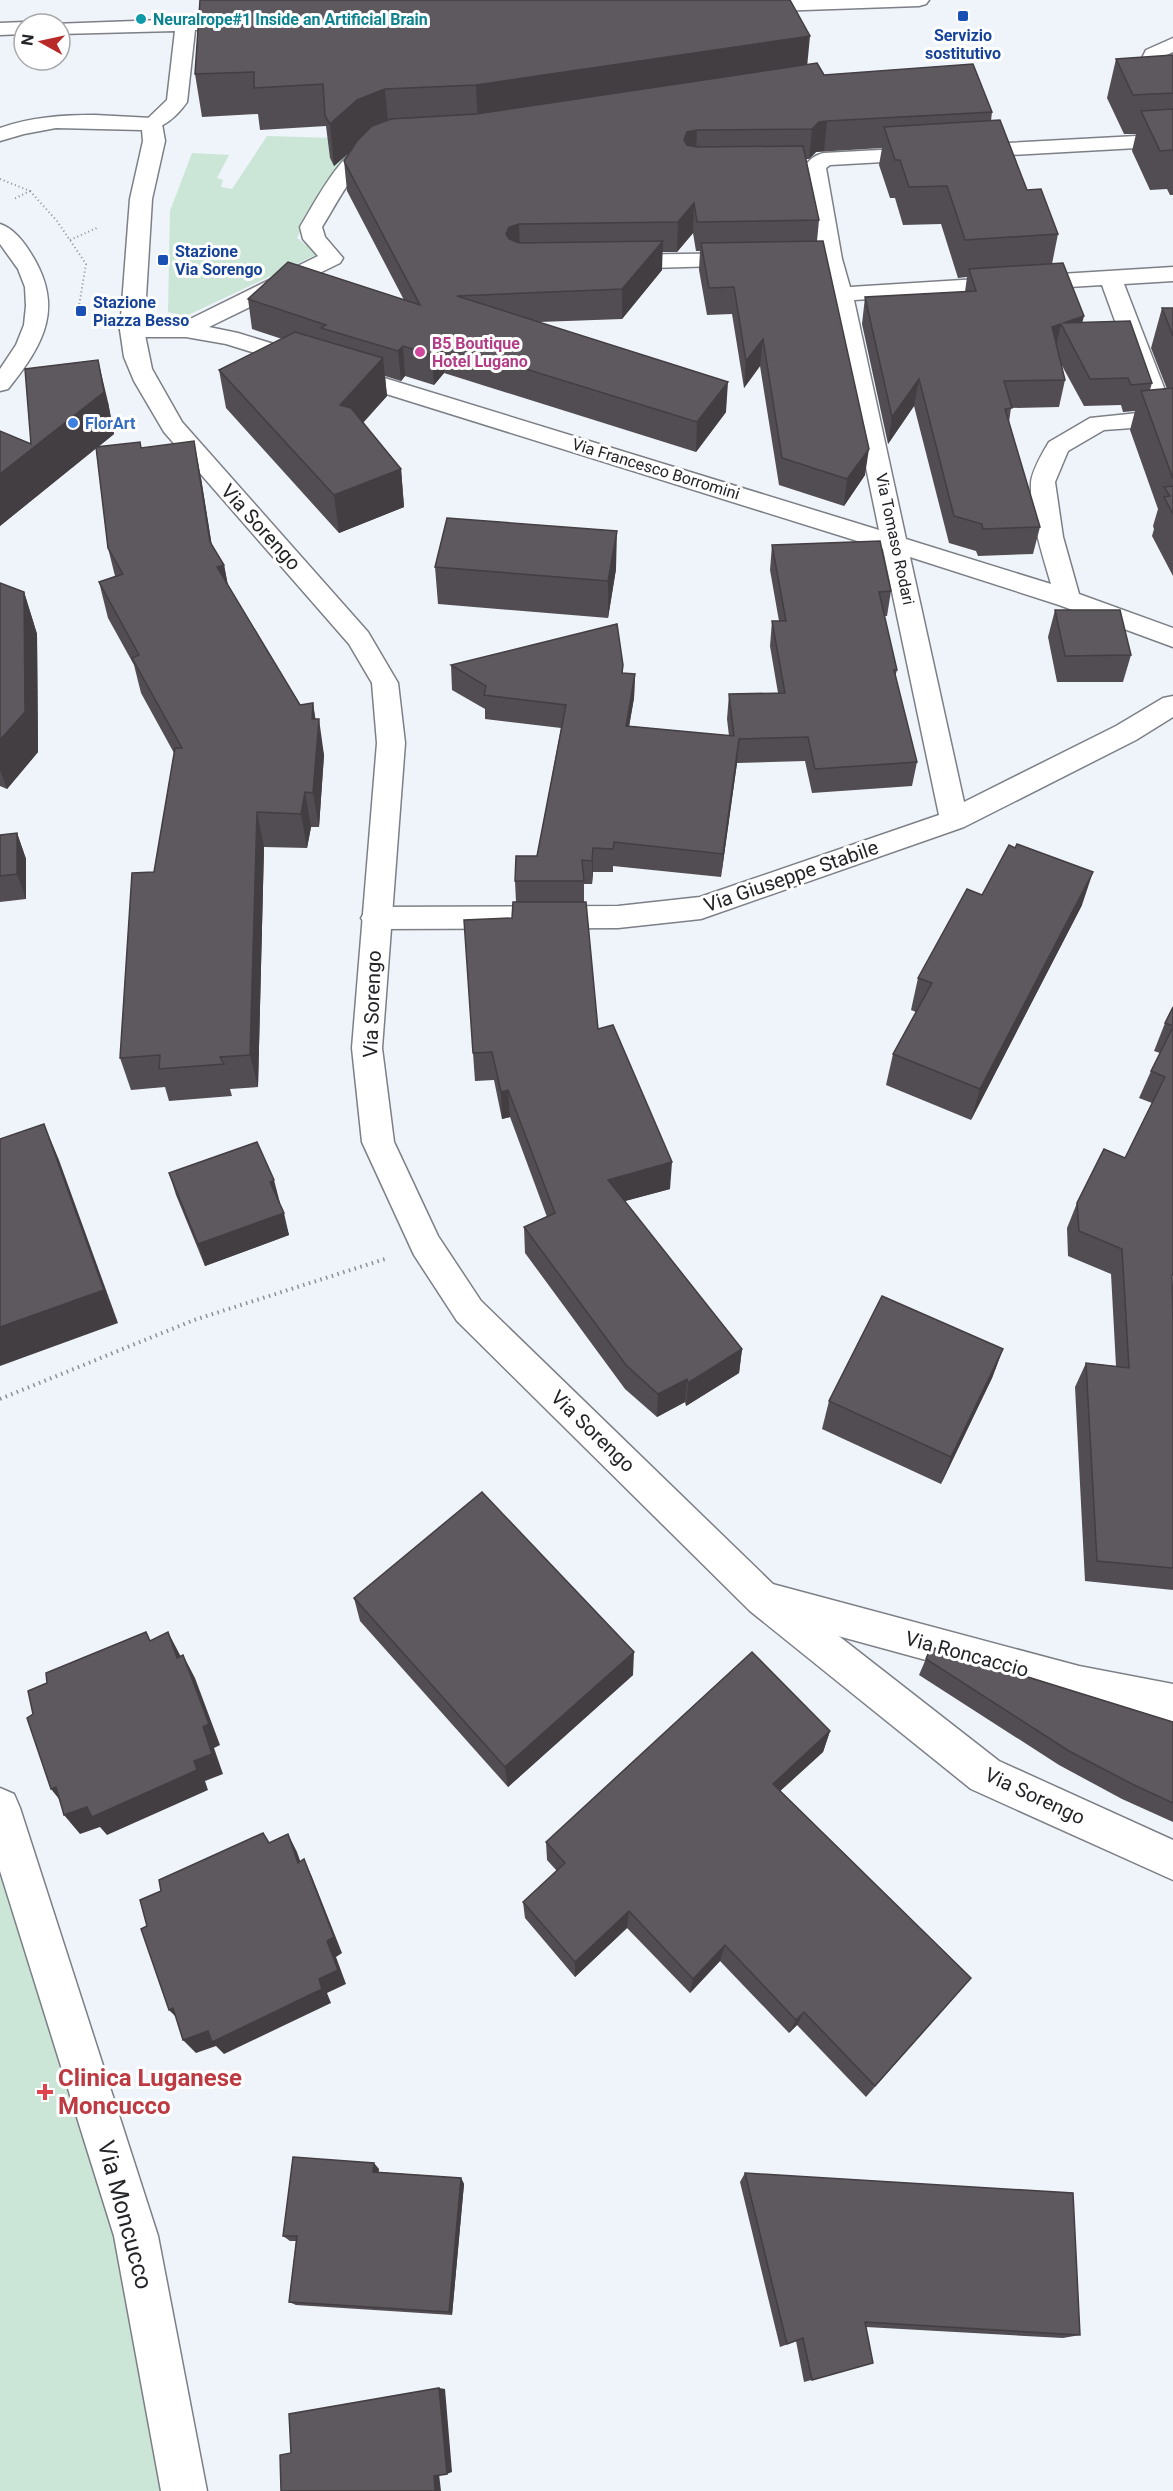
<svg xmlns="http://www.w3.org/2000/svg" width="1173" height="2491" font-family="Roboto,sans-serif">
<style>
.green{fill:#cbe6d7}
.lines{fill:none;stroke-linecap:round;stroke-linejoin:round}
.minor-casing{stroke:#7c7f86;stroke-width:3}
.major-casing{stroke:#7c7f86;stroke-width:3}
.path-far1{stroke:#8c8f94;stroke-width:2;stroke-dasharray:1 3;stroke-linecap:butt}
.path{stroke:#8c8f94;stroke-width:4;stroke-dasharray:1.5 4.5;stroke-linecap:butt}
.minor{fill:#fff;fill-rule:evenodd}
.major{fill:#fff;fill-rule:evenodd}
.wall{fill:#514d52}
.shaded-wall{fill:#423e42}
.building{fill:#5e595f;stroke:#423e42;stroke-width:1.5}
.transit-dot{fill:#1a4fb4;stroke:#fff;stroke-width:2}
.culture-dot{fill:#0f9aa8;stroke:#fff;stroke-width:2}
.hotel-dot{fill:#d1479c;stroke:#fff;stroke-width:2}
.shop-dot{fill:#3f7fe0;stroke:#fff;stroke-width:2}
.health-dot{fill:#e0444e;stroke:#fff;stroke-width:2}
.labels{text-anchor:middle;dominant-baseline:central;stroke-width:6;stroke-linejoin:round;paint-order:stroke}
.far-culture-label{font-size:16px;font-weight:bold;fill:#0d838f;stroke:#fff;text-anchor:start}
.far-transit-label{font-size:16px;font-weight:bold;fill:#164399;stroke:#fff;text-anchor:start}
.far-hotel-label{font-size:16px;font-weight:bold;fill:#b23c85;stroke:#fff;text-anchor:start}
.far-shop-label{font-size:16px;font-weight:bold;fill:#366cbe;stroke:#fff;text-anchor:start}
.far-street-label{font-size:16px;fill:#242528;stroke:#fff}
.street-label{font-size:20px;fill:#242528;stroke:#fff}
.near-health-label{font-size:24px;font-weight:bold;fill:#be3a42;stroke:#fff;text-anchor:start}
.near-street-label{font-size:24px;fill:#242528;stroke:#fff}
</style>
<rect width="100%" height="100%" fill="#eff3fa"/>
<g class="green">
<path d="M267,136l101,3c-30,28 -54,61 -71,99l21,16 -132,62 -18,-4 2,-101 22,-58 37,2 -12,23 6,2 -2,7 11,2z"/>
<path d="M0,1808l184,683h-184z"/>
</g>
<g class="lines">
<defs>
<g id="minor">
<path d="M752,0h177l-3,4 -7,2 -171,6 -7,-2 -3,-4 3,-4z"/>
<path d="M244,17l7,2 3,4 -3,4 -56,3 -8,72c-9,13 -26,30 -42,26l-3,-4 25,-24 8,-69 -115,3v-10h-7z"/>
<path d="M24,22l7,2h-7v10l-24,1v-12z"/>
<path d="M1173,38v14l-11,5 -3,7 3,5 11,4v14l-25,-10 -9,-13 7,-14z"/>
<path d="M1173,134v12l-343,19 -4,3 16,91 8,28 323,-20v14l-49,3 49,127v14l-69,5 -36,21 -13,31 8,55 16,57 94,34v19l-114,-42 -149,-48 54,245 152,-76 47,-28 10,-2v21l-37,23 -172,87 -263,92 -83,9 -242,1 -10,-3 -5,-8 5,-8 10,-3 242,-1 82,-9 239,-82 -56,-266 -657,-205 -40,-7h-54l-8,-2 -4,-5 4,-5 58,-2 136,-67 -15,-17 -3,-12c15,-24 50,-96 84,-87l4,4c-7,10 -21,16 -29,26 -15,17 -25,38 -37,57l3,10 18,21 -3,5 -131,64 29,6 641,197 -49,-236 -10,-35 -16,-92c6,-8 11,-12 20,-14zM1102,285l46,127 -58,6 -41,24c-6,10 -18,30 -18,42 -1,34 11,69 20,100l-145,-45 -52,-239z"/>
<path d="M745,253l8,2 3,5 -3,5 -136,4 -8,-2 -3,-5 3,-5 8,-2z"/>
<path d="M765,1582l314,84 94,18v38l-94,-20 -314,-86 -13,-5 -5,-12 5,-12z"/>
<path d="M0,1788l14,6 6,14 138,428 49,255h-46l-47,-255 -114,-365z"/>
</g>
<g id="major">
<path d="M95,115l57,3 7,2 3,4 3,17 -13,58 -8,131 8,39 30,53 186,210 30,51 7,60 -23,305 12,94 44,94 43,65 295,286 223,174 174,79v40l-202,-91 -221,-178 -293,-290 -43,-66 -52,-113 -10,-94 25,-305 -5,-60 -23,-39 -185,-212 -30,-51 -10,-24 -4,-27 10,-131 13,-58 -1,-11 -86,-2 -32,6 -24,7v-13c31,-11 62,-13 95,-13z"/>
<path d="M0,224c13,4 23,17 30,28 35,54 15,91 -22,137l-8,2v-22l16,-24 8,-20 2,-19 -1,-19 -7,-18 -18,-25z"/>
</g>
</defs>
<use href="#minor" class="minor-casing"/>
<use href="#major" class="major-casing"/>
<g class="path-far1">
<path d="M0,179l30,12 -16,8"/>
<path d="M30,191l27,30 29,43 -7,42"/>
<path d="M70,240l29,-13"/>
</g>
<path class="path" d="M0,1399l194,-79 191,-61"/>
<use href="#minor" class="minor"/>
<use href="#major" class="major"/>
</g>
<g class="wall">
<path d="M200,0l608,64 16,11 168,37 -1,9 36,69 31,44 -6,30 30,59 70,60 -2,7 17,-1 -16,-41 11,-40h11v268l-21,-40 2,-7 -1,-3 5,-17 -28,-79 5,-19 -12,1 -2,-7 -37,1 -24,-44 5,18 -6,27 -48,1 -2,14 31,105 -7,27 -55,2 -2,-5 -27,-8 -35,-137 -26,38 -26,-120 3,-27 100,-5 2,-15 -9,1 -17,-54 -38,1 -8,-27h-5l-11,-33 3,-17 -66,4 -7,7h-3l13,61 -2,21 48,234 -21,31 -65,-21 -19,-119 -16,22 -12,-74 -25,1 -8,-45 1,-19h-4l-3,-18 -16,19h-15v18l-40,49 -83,3 187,90 -30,40 -252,-79 -10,12 -29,-9 -4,5 -16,-5 2,20 -24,27 38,46 3,38 -65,26 -113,-125 -7,-38 63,-31 -30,-10 -4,-30 156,1 -57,-109 -3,-30 6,-9 -16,14 -4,-8 -4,-32 -66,4 -2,-16 -56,3 -7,-43z"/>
<path d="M1173,55v140h-3l-3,-6 -17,1 -18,-39 4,-17h-12l-17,-36 9,-39z"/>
<path d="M108,402l6,32 -16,13 43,1 60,30 11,68 12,19 4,21 72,119 13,-2 2,16 9,36 -5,72h-8l-4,21 -43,-1 -6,240 -28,2 2,7 -63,5 -4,-14 -34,3 -11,-32 34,-186 20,-119 -33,-60 -7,-28 -26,-47 -9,-36 16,-6 -7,-28 -12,-100 -96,78v-95l31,13z"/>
<path d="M772,545l119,46 -4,25h-3l13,54 -2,7 22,85 -5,24 -100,7 -7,-32 -68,2 -16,114 -108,-11v6h-20l-1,12h-8v18l14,127 72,160 -46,12 118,148 -3,24 -53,33 -1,-4 -28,15 -32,-28 -100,-136 -1,-26 23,-10 -37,-100 -8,2 -8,-39 -19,1 -2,-28 39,-135 4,-16 -1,-21 22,-25 24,-128 -76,-9v-10l-33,-19 -1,-25h172v8l12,1 -1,24 -5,28 100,10 -2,-17 2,-25 49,-1 -8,-47 2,-25h7l-9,-51z"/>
<path d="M435,567l181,2 -8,49 -170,-14z"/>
<path d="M0,583l24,9 13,42 1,118 -31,37 -7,-3z"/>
<path d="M1055,610l76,45 -8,27h-66l-9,-45z"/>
<path d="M17,833l9,26v40l-26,3v-67z"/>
<path d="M982,895l100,10 -111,215 -85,-35 7,-31 23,-42 -5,-2 7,-32z"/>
<path d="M1173,1007l-1,269 1,48v266l-88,-9 -10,-194 11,-24 30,3 -5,-92 -43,-18 -1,-28 10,-25 48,-45 27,-55 -13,-5 12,-27 9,-18 -6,-2 11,-28z"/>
<path d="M169,1173l111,30h-1l10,32 -84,31 -29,-71z"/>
<path d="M1003,1349l-11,29 -51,106 -119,-55 7,-28z"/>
<path d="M354,1598l279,77 -125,112 -148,-166z"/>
<path d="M931,1647l242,75v100l-51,-23 -63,-34 -140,-90z"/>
<path d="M830,1731l-7,21 -43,39 191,187 -105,119 -69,-72 -8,8 -69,-72 -30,32 -63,-65 -52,49 -50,-59 -2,-16 34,-31 -10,-11 -1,-18z"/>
<path d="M379,2169l-1,3 83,6 3,6 -12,131 -156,-10 -7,-3 7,-61h-6l-7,-5z"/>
<path d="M745,2173l335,162 -17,3 -197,-11 7,36 -69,19 -8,-41 -16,6 -40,-165z"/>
</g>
<g class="shaded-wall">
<path d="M810,36l-4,42 -328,49 -2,-42z"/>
<path d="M385,89l4,43 -28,10 -27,24 -4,-42 27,-24z"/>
<path d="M827,121l-3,30 -8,1 -7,7 3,-30 7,-7z"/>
<path d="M697,130l-1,30 -12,-20 3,-8z"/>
<path d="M694,203l-1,30 -16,19 1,-30z"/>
<path d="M519,224l1,30 -10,3 -4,-23 3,-7z"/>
<path d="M663,241l-1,29 -40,49v-30z"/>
<path d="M1084,316l-7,27 -14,-20z"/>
<path d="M1061,324l-6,27 -3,-24z"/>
<path d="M763,339l-3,27 -16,22 2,-27z"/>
<path d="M442,343l2,30 -10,12 -2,-30z"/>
<path d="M403,346l2,30 -4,5 -3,-30z"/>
<path d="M383,358l4,38 -43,47 -4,-38z"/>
<path d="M98,360l10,42 6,32 -114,92v-52l104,-82z"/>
<path d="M919,379l-5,27 -26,38 4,-27z"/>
<path d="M728,382l-2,30 -30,40 1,-30z"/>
<path d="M194,441l7,37 16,101 -7,-37z"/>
<path d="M869,449l-4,26 -21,31 3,-27z"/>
<path d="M401,469l3,38 -65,26 -5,-38z"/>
<path d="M617,531l-1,38 -8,49v-37z"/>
<path d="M224,565l7,36 -14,-34z"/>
<path d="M24,592l13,42 1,118 -31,37 -7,-19v-30z"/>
<path d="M635,674l-1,24 -9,52 1,-24z"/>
<path d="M313,703l5,32 1,-16 5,36 -5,72 -6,-34z"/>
<path d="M739,739l-2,24 -16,114 2,-23z"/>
<path d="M305,792l6,35 -4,21 -6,-34z"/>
<path d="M257,812l7,35 -6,240 -8,-32z"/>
<path d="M17,833l9,26v40l-9,-25z"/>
<path d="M593,848v24l-1,12v-23z"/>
<path d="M1093,872l-11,33 -111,215 9,-31z"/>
<path d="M508,1090l2,27 -8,2 -1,-27z"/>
<path d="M44,1124l15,36 59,163 -118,43v-39z"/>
<path d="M672,1162l-2,27 -63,17 1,-26z"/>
<path d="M274,1180l6,23 -4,1 -6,-22z"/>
<path d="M284,1213l5,22 -84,31 -7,-22z"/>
<path d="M742,1349l-3,24 -53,33 2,-23z"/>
<path d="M1003,1349l-11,29 -51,106 10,-27z"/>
<path d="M687,1379l-2,23 -28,15 1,-23z"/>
<path d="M168,1632l12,23 9,25 -12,-22z"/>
<path d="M634,1652l-1,23 -125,112 -3,-20z"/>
<path d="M183,1655l12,23 25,67 -6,3 9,26 -18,7 3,9 -101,45 -7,-8 -20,7 -16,-19 130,-54 9,-34z"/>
<path d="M830,1731l-7,21 -56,51 6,-19z"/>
<path d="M56,1787l11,22 -16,-20z"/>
<path d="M288,1834l9,18 10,28 -9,-17z"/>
<path d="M304,1859l8,18 30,76 -6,4 10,27 -19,9 4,10 -107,51 -8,-8 -20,7 -13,-13 136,-61 8,-38z"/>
<path d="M629,1911l-2,17 -52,49v-15z"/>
<path d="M725,1945l-5,16 -30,32 3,-14z"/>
<path d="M173,2008l10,16 -14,-14z"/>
<path d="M804,2012l-7,13 -8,8 7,-13z"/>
<path d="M374,2163l5,6 -1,9 -5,-6z"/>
<path d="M461,2178l3,6 -12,131 -3,-3z"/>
<path d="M439,2388l6,1 7,83 -5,2z"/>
<path d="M439,2474l2,17h-6l-1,-15z"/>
</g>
<g class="building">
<path d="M200,0h590l20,36 -334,49 -91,4 -28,11 -27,24 -5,-8 -2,-32 -69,4v-16l-59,2z"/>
<path d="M1173,55v38l-40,2 -17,-36z"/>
<path d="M817,63l7,12 149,-11 19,48 -165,9 -8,1 -7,7 -115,1 -10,2 -3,8 3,5 10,2 106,-1 16,74 -122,2 -3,-19 -16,19 -159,2 -10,3 -3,7 3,5 10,4 144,-2 -41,48 -165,7 271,86 -31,40 -255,-79 -10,12 -29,-9 -5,5 -77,-23 5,-3 -78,-26 40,-37 132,43 -76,-144 13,-20 15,-15 19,-7 85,-5z"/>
<path d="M1173,109v41l-13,1 -19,-40z"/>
<path d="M1000,120l27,70 14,-1 17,45 -93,6 -18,-54 -38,1 -9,-27h-5l-11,-33z"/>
<path d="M823,241l46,208 -22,30 -65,-21 -19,-119 -17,22 -12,-74 -25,1 -8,-45z"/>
<path d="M1063,263l21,53 -21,7 67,-2 22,62 -21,2 -3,-7 -38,1 -29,-55 -9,3 13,53 -61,1 8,27 -7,1 35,118 -57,2 -1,-5 -28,-8 -35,-137 -27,38 -27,-120 111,-6 -7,-22z"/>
<path d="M1162,308h11v28z"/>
<path d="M295,332l88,26 -43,47 11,3 50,61 -67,26 -115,-125z"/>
<path d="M98,360l6,32 -104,82v-43l31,13 -6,-75z"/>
<path d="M1173,388v91l-32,-88z"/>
<path d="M194,441l16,101 14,23 -7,2 83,138 13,-2 -1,16h7l-6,74 -8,-1 -4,22 -44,-2 -7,243 -30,2 4,7 -65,5 1,-14 -40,3 12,-185 22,-1 21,-124h7l-50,-90 7,-3 -40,-73 24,-8 -15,-26 -12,-101 44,-5 1,6z"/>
<path d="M1173,486v28l-9,-17 6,-1 -6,-9z"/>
<path d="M447,518l170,13 -9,50 -173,-14z"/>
<path d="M880,541l11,50 -12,1 18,78h-3l23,92 -102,7 -7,-32 -69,2 -16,115 -109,-12 -1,7 -20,-1 -1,13 -10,-1 2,21h-69l1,-25h21l29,-151 -82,-10 2,-9 -35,-21 166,-41 6,41 -1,8 13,1 -9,52 108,10 -5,-42 56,-1 -13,-72h14l-14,-76z"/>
<path d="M0,583l24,9 1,120 -25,28z"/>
<path d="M1055,610h65l11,45 -66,1z"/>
<path d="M17,833v41l-17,2v-41z"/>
<path d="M1017,844l76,28 -113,217 -87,-35 39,-71 -14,-5 49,-89 15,6 27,-50 6,3z"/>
<path d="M513,902h73l12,127 15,-4 59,137 -64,18 134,169 -54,34 -1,-4 -29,15 -32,-29 -102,-138 31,-14 -47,-123 -7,2 -9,-40 -19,1 -9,-133 48,-2z"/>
<path d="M1173,1007v19l-8,-3z"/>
<path d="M1173,1027v246l-1,3 1,48v244l-76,-7 -11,-198 43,5 -7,-119 -43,-18 -2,-28 27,-54 21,9 40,-81 -14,-6z"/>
<path d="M44,1124l60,166 -104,37v-188z"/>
<path d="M257,1142l17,38 -4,2 14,31 -86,31 -29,-71z"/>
<path d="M882,1296l121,53 -52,108 -122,-56z"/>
<path d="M482,1492l152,160 -129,115 -151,-169z"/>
<path d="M146,1632l4,9 18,-9 9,26 6,-3 26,69 -6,3 9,27 -18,7 3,9 -105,47 -5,-10 -23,8 -8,-28 -5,2 -24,-71 6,-4 -5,-23 19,-8 -1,-10z"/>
<path d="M931,1647l242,75v81l-39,-18 -65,-34 -143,-92z"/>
<path d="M752,1652l78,79 -57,53 198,194 -96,108 -71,-74 -8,8 -71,-75 -32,34 -64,-68 -54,51 -52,-60 42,-39 -19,-21z"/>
<path d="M263,1833l6,10 19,-9 10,29 6,-4 30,78 -7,4 11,29 -19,9 3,10 -110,53 -4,-11 -25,9 -10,-32 -4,2 -28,-81 6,-3 -7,-26 21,-9 -2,-11z"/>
<path d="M293,2157l81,6 -1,9 88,6 -12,134 -160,-10 8,-66h-14z"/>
<path d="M745,2173l328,20 7,142 -215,-13 8,41 -61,17 -9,-42 -16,6z"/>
<path d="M439,2388l8,86 -13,2 1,15h-154l-1,-36 11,-2 -2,-39z"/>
</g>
<g class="transit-dot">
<rect x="957" y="10" width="12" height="12" rx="3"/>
<rect x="157" y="254" width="12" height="12" rx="3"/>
<rect x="75" y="305" width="12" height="12" rx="3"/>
</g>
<circle class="culture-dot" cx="141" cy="19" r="6"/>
<circle class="hotel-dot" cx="420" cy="352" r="6"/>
<circle class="shop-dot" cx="73" cy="423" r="6"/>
<path class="health-dot" d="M42 2083h6v6h6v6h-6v6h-6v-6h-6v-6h6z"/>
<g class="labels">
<g class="far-culture-label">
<text x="153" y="19">Neuralrope#1 Inside an Artificial Brain</text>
</g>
<g class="far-transit-label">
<text x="963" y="35" text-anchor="middle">Servizio<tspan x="963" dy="18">sostitutivo</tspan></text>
<text x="175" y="251">Stazione<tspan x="175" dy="18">Via Sorengo</tspan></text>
<text x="93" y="302">Stazione<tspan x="93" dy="18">Piazza Besso</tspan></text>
</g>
<g class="far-hotel-label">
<text x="432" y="343">B5 Boutique<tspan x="432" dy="18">Hotel Lugano</tspan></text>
</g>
<g class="far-shop-label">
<text x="85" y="423">FlorArt</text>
</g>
<g class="far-street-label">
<text transform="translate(656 469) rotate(17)">Via Francesco Borromini</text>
<text transform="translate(895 539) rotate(78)">Via Tomaso Rodari</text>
</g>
<g class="street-label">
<text transform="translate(261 527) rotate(48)">Via Sorengo</text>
<text transform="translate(791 876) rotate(-19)">Via Giuseppe Stabile</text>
<text transform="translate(372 1004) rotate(-88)">Via Sorengo</text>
<text transform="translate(593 1431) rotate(44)">Via Sorengo</text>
<text transform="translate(967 1654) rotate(15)">Via Roncaccio</text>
<text transform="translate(1035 1796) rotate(25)">Via Sorengo</text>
</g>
<g class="near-health-label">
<text x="58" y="2078">Clinica Luganese<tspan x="58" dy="28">Moncucco</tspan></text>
</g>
<g class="near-street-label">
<text transform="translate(125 2215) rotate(75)">Via Moncucco</text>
</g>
</g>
<g transform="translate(42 42) rotate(278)"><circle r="28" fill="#ffffff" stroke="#a7a8a9" stroke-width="1.5"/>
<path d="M0-4.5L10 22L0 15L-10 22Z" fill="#b82928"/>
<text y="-9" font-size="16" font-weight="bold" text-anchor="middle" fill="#242528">N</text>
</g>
</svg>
